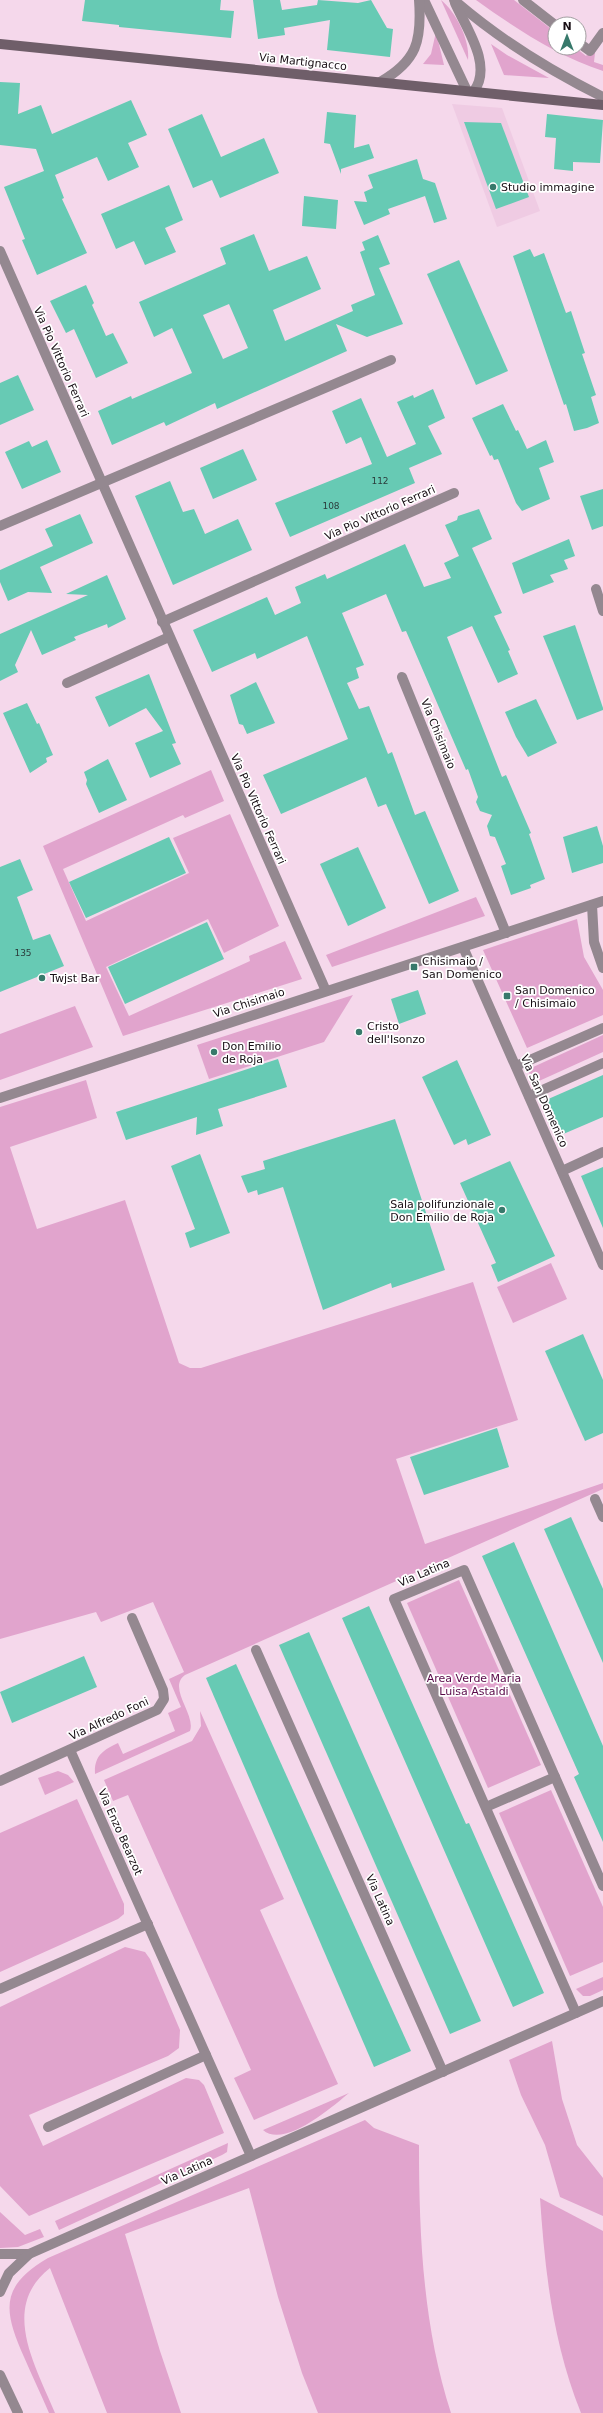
<svg xmlns="http://www.w3.org/2000/svg" width="603" height="2413" font-family="'DejaVu Sans',sans-serif">
<style>
.built{fill:#efcbe3}
.green{fill:#e1a4cd}
.building{fill:#67cab4;fill-rule:evenodd}
.lines{fill:none;stroke-linecap:round;stroke-linejoin:round}
.minor{stroke:#948890;stroke-width:10}
.tertiary{stroke:#948890;stroke-width:10}
.secondary{stroke:#6f5e69;stroke-width:10}
.poi-dot{fill:#37796b;stroke:#fff;stroke-width:1.5}
.labels{text-anchor:middle;dominant-baseline:central;stroke-width:3.5;stroke-linejoin:round;paint-order:stroke}
.number-label{font-size:9px;fill:#2b3d3c}
.street-label{font-size:11px;fill:#170e14;stroke:#fff}
.poi-label{font-size:11px;fill:#170e14;stroke:#fff;text-anchor:start}
.park-label{font-size:11px;fill:#590848;stroke:#fff}
</style>
<rect width="100%" height="100%" fill="#f5d8eb"/>
<path class="built" d="M452,104l50,4 38,103 -43,16z"/>
<g class="green">
<path d="M441,0c15,12 29,40 27,60z"/>
<path d="M476,0h38l41,32v16h21l10,8 4,-5 5,2 -1,9 9,3v6c-46,-15 -88,-43 -127,-71z"/>
<path d="M436,32l8,33 -21,-1 8,-10z"/>
<path d="M491,44l16,11 42,23 -45,-3z"/>
<path d="M211,770l13,31 -39,17 -2,-3 -120,54 23,52 103,-48 -16,-35 57,-24 49,112 -55,27 -16,-34 -102,48 23,49 121,-55 -1,-5 36,-15 17,38 -179,57 -80,-190z"/>
<path d="M476,897l9,19 -153,51 -6,-12z"/>
<path d="M577,919l7,38 19,33v25l-76,33 -44,-98z"/>
<path d="M353,995l-29,47 -115,37 -12,-34z"/>
<path d="M75,1006l18,41 -93,33v-46z"/>
<path d="M603,1035v17l-64,29 -7,-1 -3,-8 2,-4z"/>
<path d="M86,1080l11,38 -87,29 27,82 88,-29 54,163 11,5h11l272,-86 45,138 -122,39 29,85 178,-61v6l-418,186c-18,13 11,39 5,56l-95,43c-1,-18 8,-24 23,-31l5,11 52,-23 -7,-18 13,-6 -12,-28 15,-7 -31,-70 -52,20 -5,-10 -96,27v-532z"/>
<path d="M551,1263l16,36 -54,24 -16,-36z"/>
<path d="M459,1580l82,185 -53,23 -81,-185z"/>
<path d="M200,1711l84,188 -24,11 78,174 -84,36 -20,-42 17,-8 -123,-275 -15,6 -9,-21 88,-39 9,-15z"/>
<path d="M58,1771l10,4 6,7 -29,13 -7,-17z"/>
<path d="M551,1790l52,117v55l-33,14 -71,-163z"/>
<path d="M77,1799l47,105v10l-6,5 -118,53v-139z"/>
<path d="M125,1947l20,5 5,7 30,71 -1,18 -11,8 -139,59 14,31 143,-68 13,2 5,5 20,48 -195,83 -29,-30v-179z"/>
<path d="M603,1977v13l-13,6h-7l-7,-7z"/>
<path d="M552,2041l10,58 15,46 26,33v38l-43,-19 -15,-52 -24,-50 -12,-35z"/>
<path d="M349,2093c-17,14 -65,56 -86,37z"/>
<path d="M365,2120l9,8 45,17c0,90 4,182 32,268h-133l-16,-40 -24,-76 -29,-109 -124,46 35,117 21,62h-74l-57,-145c-50,39 -15,97 5,145h-6c-8,-19 -17,-37 -25,-56 -21,-47 -24,-71 24,-99z"/>
<path d="M228,2143l-1,9 -5,3 -163,75 -4,-9z"/>
<path d="M540,2198l63,33v182h-22c-28,-69 -36,-141 -41,-215z"/>
<path d="M0,2212l25,23 15,-6 4,8 -26,10 -18,1z"/>
</g>
<g class="building">
<path d="M85,0h136l-1,10 14,1 -3,27 -112,-11v-2l-37,-4z"/>
<path d="M253,0h27l2,10 35,-5 1,-5 40,3 13,-3 16,28 6,1 -3,28 -63,-7 3,-30 -46,8 1,7 -27,4z"/>
<path d="M0,82l20,1 -2,31 23,-9 11,29 79,-34 16,35 -19,8 11,24 -31,14 -11,-24 -42,18 9,23 -2,1 25,54 -50,22 -15,-35 3,-1 -21,-52 40,-16 -8,-22 -36,-4z"/>
<path d="M327,112l29,3 -2,33 15,-4 5,14 -33,11v5l-11,-30 -6,-1z"/>
<path d="M202,114l19,43 43,-19 15,35 -59,25 -8,-18 -19,8 -25,-59z"/>
<path d="M547,114l56,6 -3,43 -27,-1v9l-19,-2 2,-31 -11,-1z"/>
<path d="M464,122l37,1 28,74 -33,12z"/>
<path d="M417,159l6,20 12,4 12,36 -13,4 -9,-27 -37,13 2,5 -26,11 -10,-24 13,1 -3,-10 9,-4 -5,-13z"/>
<path d="M169,185l14,35 -18,8 11,24 -31,13 -11,-24 -18,8 -15,-35z"/>
<path d="M304,196l34,4 -2,29 -34,-3z"/>
<path d="M254,234l15,37 38,-15 14,33 -48,21 12,31 68,-30 -2,-6 24,-10 -15,-43 5,-2 -3,-8 16,-7 12,29 -11,4 24,56 -36,13 -31,-13 11,27 -130,58 -2,-6 -49,23 -2,-4 -52,23 -14,-34 33,-15 1,3 60,-26 -20,-45 -18,9 -15,-35 87,-38 -6,-16zM229,304l19,44 -25,11 -20,-44z"/>
<path d="M530,249l4,8 10,-4 22,60 5,-2 14,42 -3,1 14,41 -5,2 8,26 -12,5 -13,3 -8,-27 -2,1 -51,-149z"/>
<path d="M459,260l49,111 -32,14 -49,-111z"/>
<path d="M86,285l8,18 -2,2 14,31 7,-3 15,30 -32,15 -22,-49 -8,4 -16,-32z"/>
<path d="M18,375l16,35 -34,15v-42z"/>
<path d="M433,389l12,29 -17,8 14,28 -33,14 6,15 -125,54 -15,-34 97,-39 -11,-27 -15,7 -14,-33 29,-13 26,59 29,-13 -19,-42 16,-7 1,3z"/>
<path d="M503,404l13,27 2,-1 9,19 19,-9 8,22 -15,6 11,31 -28,12 -6,-8 -18,-44 -4,1 -2,-5 -2,1 -18,-38z"/>
<path d="M47,440l14,32 -39,17 -17,-37 24,-11 3,6z"/>
<path d="M243,449l14,31 -44,19 -13,-31z"/>
<path d="M170,481l13,31 11,-3 11,25 33,-15 14,31 -79,35 -38,-89z"/>
<path d="M603,489v37l-11,4 -12,-34z"/>
<path d="M479,509l13,30 -20,9 30,65 -8,3 16,34 -2,1 10,23 -20,9 -26,-57 -25,11 55,140 4,-2 25,58 -2,1 16,45 -15,6 1,3 -20,7 -10,-29 5,-2 -11,-27 -5,-1 -3,-10 5,-11 -12,-4 -4,-9 2,-5 -10,-28 -2,1 -60,-139 -4,1 -16,-38 -44,19 22,52 -8,3 3,10 -12,5 12,26 10,-3 19,48 4,-2 23,63 10,-4 34,80 -30,13 -43,-100 -8,3 -12,-30 -85,37 -18,-39 85,-36 -41,-103 -50,23 -2,-6 -43,19 -19,-42 74,-33 8,18 26,-12 -6,-16 30,-13 2,5 78,-35 19,43 27,-9 -7,-15 15,-7 -14,-31 12,-5 1,-4z"/>
<path d="M80,514l13,29 -53,24 12,26 -24,-1 -20,9 -8,-19v-12l53,-24 -8,-17z"/>
<path d="M569,539l6,17 -11,4 4,9 -18,6 4,7 -31,12 -11,-31z"/>
<path d="M107,575l19,44 -18,9 -1,-4 -33,13 2,3 -34,15 -11,-25 -16,35 3,7 -18,9v-47l88,-39 -22,-1z"/>
<path d="M575,625l28,83v2l-26,10 -34,-84z"/>
<path d="M149,674l27,69 -4,1 9,20 -31,14 -15,-35 28,-12 -17,-23 -37,19 -14,-30z"/>
<path d="M256,682l19,41 -28,11 -4,-9 -4,-1 -9,-29z"/>
<path d="M536,699l21,44 -29,14 -12,-20 -11,-25z"/>
<path d="M27,703l10,21 2,-1 14,32 -7,3 1,4 -17,11 -27,-60z"/>
<path d="M108,759l19,41 -28,13 -13,-29 1,-4 -3,-8z"/>
<path d="M597,826l6,20v17l-31,10 -9,-36z"/>
<path d="M169,837l17,36 -100,45 -17,-36z"/>
<path d="M358,847l28,61 -38,18 -28,-62z"/>
<path d="M20,859l13,31 -16,7 16,43 17,-6 14,32 -64,26v-125z"/>
<path d="M207,922l17,37 -99,45 -17,-37z"/>
<path d="M418,990l8,24 -27,10 -8,-25z"/>
<path d="M278,1059l9,28 -69,22 5,17 -27,9 1,-18 -71,23 -10,-28z"/>
<path d="M457,1060l34,75 -23,10 -2,-6 -12,6 -32,-68z"/>
<path d="M603,1075v42l-42,18 -15,-35z"/>
<path d="M395,1119l50,151 -53,18 -1,-5 -68,27 -40,-123 -25,8 -1,-5 -9,3 -7,-17 24,-7 -2,-8z"/>
<path d="M200,1154l30,79 -40,15 -5,-15 10,-4 -24,-63z"/>
<path d="M510,1161l45,95 -57,26 -7,-17 5,-2 -36,-80z"/>
<path d="M603,1167v61l-22,-52z"/>
<path d="M583,1334l20,46v53l-18,8 -40,-90z"/>
<path d="M497,1428l12,39 -85,28 -14,-38z"/>
<path d="M571,1517l32,72v74l-59,-134z"/>
<path d="M514,1542l89,204v96l-29,-65 5,-3 -97,-218z"/>
<path d="M369,1606l97,218 3,-1 75,170 -31,14 -171,-389z"/>
<path d="M309,1632l172,389 -31,13 -171,-389z"/>
<path d="M84,1656l13,31 -85,36 -12,-31z"/>
<path d="M236,1664l175,387 -37,16 -168,-389z"/>
</g>
<g class="lines">
<g class="minor">
<path d="M523,0l32,25"/>
<path d="M579,43l11,8 13,-18"/>
<path d="M0,251l326,740"/>
<path d="M0,526l391,-166"/>
<path d="M596,589l7,22"/>
<path d="M162,622l292,-129"/>
<path d="M402,677l104,256"/>
<path d="M67,683l102,-46"/>
<path d="M592,905l2,37 9,26"/>
<path d="M463,947l140,318"/>
<path d="M516,1066l87,-38"/>
<path d="M529,1096l74,-33"/>
<path d="M0,1098l603,-197"/>
<path d="M562,1171l41,-19"/>
<path d="M595,1499l8,18"/>
<path d="M256,1650l187,422"/>
<path d="M70,1750l181,406"/>
<path d="M0,1781l157,-71 7,-11 -1,-9 -31,-72"/>
<path d="M486,1807l69,-30"/>
<path d="M0,1989l148,-65"/>
<path d="M576,2013l-182,-414 70,-29 139,316"/>
<path d="M48,2127l158,-72"/>
<path d="M0,2254h29"/>
<path d="M0,2292l9,-19 20,-19 574,-253"/>
</g>
<g class="tertiary">
<path d="M424,0l43,91"/>
<path d="M454,0c46,40 95,70 149,97"/>
<path d="M455,3c11,25 38,62 19,88"/>
<path d="M380,82c37,-21 42,-41 39,-82"/>
<path d="M0,2375l18,38"/>
</g>
<path class="secondary" d="M0,44l603,61"/>
</g>
<g class="poi-dot">
<circle cx="493" cy="187" r="4"/>
<rect x="410" y="963" width="8" height="8" rx="2"/>
<circle cx="42" cy="978" r="4"/>
<rect x="503" y="992" width="8" height="8" rx="2"/>
<circle cx="359" cy="1032" r="4"/>
<circle cx="214" cy="1052" r="4"/>
<circle cx="502" cy="1210" r="4"/>
</g>
<g class="labels">
<g class="number-label">
<text x="380" y="481">112</text>
<text x="331" y="506">108</text>
<text x="23" y="953">135</text>
</g>
<g class="street-label">
<text transform="translate(303 62) rotate(6)">Via Martignacco</text>
<text transform="translate(61 362) rotate(66)">Via Pio Vittorio Ferrari</text>
<text transform="translate(380 513) rotate(-24)">Via Pio Vittorio Ferrari</text>
<text transform="translate(438 734) rotate(68)">Via Chisimaio</text>
<text transform="translate(258 809) rotate(66)">Via Pio Vittorio Ferrari</text>
<text transform="translate(249 1003) rotate(-18)">Via Chisimaio</text>
<text transform="translate(544 1101) rotate(66)">Via San Domenico</text>
<text transform="translate(424 1573) rotate(-23)">Via Latina</text>
<text transform="translate(109 1719) rotate(-25)">Via Alfredo Foni</text>
<text transform="translate(120 1832) rotate(66)">Via Enzo Bearzot</text>
<text transform="translate(380 1900) rotate(66)">Via Latina</text>
<text transform="translate(187 2171) rotate(-24)">Via Latina</text>
</g>
<g class="poi-label">
<text x="501" y="187">Studio immagine</text>
<text x="422" y="961">Chisimaio /<tspan x="422" dy="13">San Domenico</tspan></text>
<text x="50" y="978">Twjst Bar</text>
<text x="515" y="990">San Domenico<tspan x="515" dy="13">/ Chisimaio</tspan></text>
<text x="367" y="1026">Cristo<tspan x="367" dy="13">dell'Isonzo</tspan></text>
<text x="222" y="1046">Don Emilio<tspan x="222" dy="13">de Roja</tspan></text>
<text x="494" y="1204" text-anchor="end">Sala polifunzionale<tspan x="494" dy="13">Don Emilio de Roja</tspan></text>
</g>
<g class="park-label">
<text x="474" y="1678">Area Verde Maria<tspan x="474" dy="13">Luisa Astaldi</tspan></text>
</g>
</g>
<g transform="translate(567 36)"><circle r="19" fill="#ffffff" stroke="#a29fa1"/>
<path d="M0-3L7 15L0 10L-7 15Z" fill="#37796b"/>
<text y="-6" font-size="11" font-weight="bold" text-anchor="middle" fill="#170e14">N</text>
</g>
</svg>
